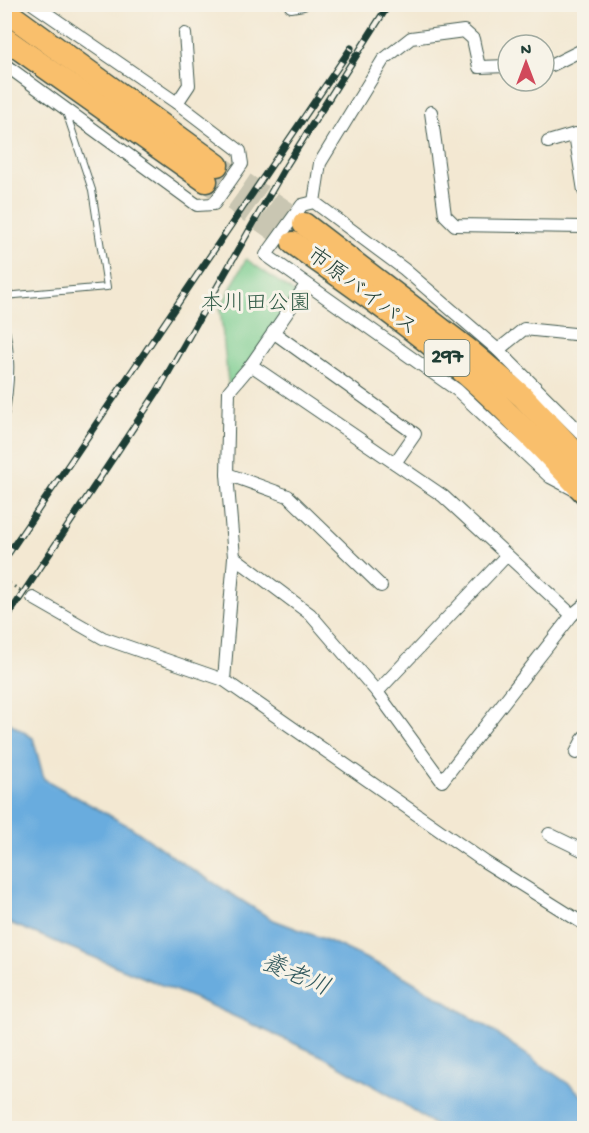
<svg xmlns="http://www.w3.org/2000/svg" width="589" height="1133" font-family="'Gochi Hand','Klee One',sans-serif">
<style>
.green{fill:#79cc8e;stroke:#4c8461;stroke-width:1.5}
.water{fill:#69acde;stroke:#447489;stroke-width:1.5}
.lines{fill:none;stroke-linecap:round;stroke-linejoin:round}
.highway-tunnel{stroke:#c9c6b2;stroke-width:22;stroke-dasharray:22 11;stroke-linecap:butt}
.lane-casing{stroke:#3f574c;stroke-width:8}
.street-casing{stroke:#3f574c;stroke-width:14}
.highway-casing{stroke:#3f574c;stroke-width:25}
.path{stroke:#3f574c;stroke-width:3;stroke-dasharray:1.5 4.5;stroke-linecap:butt}
.lane{stroke:#fff;stroke-width:6}
.street{stroke:#fff;stroke-width:12}
.highway{stroke:#f9bf6c;stroke-width:22}
.rail-casing{stroke:#1f3d34;stroke-width:7}
.rail{stroke:#f7f3e8;stroke-width:4.5;stroke-dasharray:14;stroke-linecap:butt}
.labels{text-anchor:middle;dominant-baseline:central;stroke-width:6;stroke-linejoin:round;paint-order:stroke}
.shield{fill:#f7f3e8;stroke:#60746a;stroke-width:1.5}
.shield-label{font-size:21px;font-weight:bold;fill:#1f3d34}
.street-label{font-size:22px;fill:#1f3d34;stroke:#f7f3e8}
.park-label{font-size:22px;fill:#315a46;stroke:#f7f3e8}
.water-label{font-size:24px;font-style:italic;fill:#32595e;stroke:#f7f3e8}
</style>
<rect width="100%" height="100%" fill="#f7f3e8"/>
<filter id="ink" filterUnits="userSpaceOnUse"><feTurbulence type="fractalNoise" baseFrequency=".0167" numOctaves="2"/><feDisplacementMap in="SourceGraphic" scale="12" xChannelSelector="R" yChannelSelector="G"/><feConvolveMatrix kernelMatrix="1 2 1 2 8 2 1 2 1" color-interpolation-filters="sRGB"/></filter>
<filter id="wash" filterUnits="userSpaceOnUse"><feTurbulence type="fractalNoise" baseFrequency=".008" numOctaves="4" result="noise"/><feDisplacementMap in="SourceGraphic" scale="24" xChannelSelector="R" yChannelSelector="G"/><feGaussianBlur stdDeviation="1.35" result="paint"/><feColorMatrix in="noise" values="0 0 0 0 0 0 0 0 0 0 0 0 0 0 0 0 0 1.4 0 .05"/><feComposite in="paint" operator="in"/></filter>
<g filter="url(#wash)">
<rect width="100%" height="100%" fill="#f3e8d2"/>
<path class="green" d="M246,259l53,37 -70,95 -9,-82z"/>
<path class="water" d="M5,720l28,18 11,41 88,49 49,34 90,57 58,22 76,36 82,50 86,60 11,11v30h-145l-46,-31 -69,-40 -128,-58 -191,-78z"/>
</g>
<g filter="url(#ink)">
<g class="lines">
<g class="highway-tunnel">
<path d="M217,165l87,59"/>
<path d="M206,181l87,62"/>
</g>
<defs>
<g id="lane">
<path d="M4,296l103,-9 -15,-97 -26,-78"/>
<path d="M4,323c10,32 7,66 0,98"/>
</g>
<g id="street">
<path d="M291,4v2l12,-2"/>
<path d="M4,64l193,141 17,-1 28,-40 -2,-13 -63,-48 -144,-99"/>
<path d="M544,65h8l32,-16"/>
<path d="M177,103l12,-18 -4,-51"/>
<path d="M431,112l14,103 10,10 129,2"/>
<path d="M548,142l27,-8 9,57"/>
<path d="M314,202l6,-39 63,-103 28,-22 53,-7 9,8 6,28 29,-1"/>
<path d="M273,332l142,102 -20,29"/>
<path d="M498,350l26,-21 60,6"/>
<path d="M251,365l192,131 129,119"/>
<path d="M227,474l61,22 93,90"/>
<path d="M573,489l-23,-12 -93,-87 -191,-135 36,-50 12,-3 90,67 94,81 86,86"/>
<path d="M234,557l76,57 67,78 65,89 130,-166 12,-10"/>
<path d="M33,598l70,40 121,42 261,182 99,62"/>
<path d="M224,680l10,-123 -7,-83 2,-83 22,-26 55,-80"/>
<path d="M377,692l130,-137"/>
<path d="M576,753l8,-16"/>
<path d="M549,834l35,17"/>
</g>
<g id="highway">
<path d="M4,10l213,155"/>
<path d="M4,38l202,143"/>
<path d="M304,224l167,128 52,45 61,65"/>
<path d="M293,243c54,39 110,77 161,121 47,39 88,84 130,128"/>
</g>
</defs>
<use href="#lane" class="lane-casing"/>
<use href="#street" class="street-casing"/>
<use href="#highway" class="highway-casing"/>
<path class="path" d="M4,580l20,13"/>
<use href="#lane" class="lane"/>
<use href="#street" class="street"/>
<use href="#highway" class="highway"/>
<defs>
<g id="rail">
<path d="M4,560l347,-512"/>
<path d="M4,622l155,-233 127,-223 103,-162"/>
</g>
</defs>
<use href="#rail" class="rail-casing"/>
<use href="#rail" class="rail"/>
</g>
</g>
<g class="labels">
<rect class="shield" x="424.5" y="340" width="45" height="36" rx="4.5"/>
<g class="shield-label">
<text x="447" y="358">297</text>
</g>
<g class="street-label">
<text transform="translate(361 293) rotate(37)">市原バイパス</text>
</g>
<g class="park-label">
<text x="256" y="305">本川田公園</text>
</g>
<g class="water-label">
<text transform="translate(295 977) rotate(23)">養老川</text>
</g>
</g>
<rect width="589" height="1133" fill="none" stroke="#f7f3e8" stroke-width="24"/>
<g transform="translate(526 63)"><circle r="28" fill="#f7f3e8" stroke="#a1aaa0" stroke-width="1.5"/>
<path d="M0-4.5L10 22L0 15L-10 22Z" fill="#d1495b"/>
<text y="-9" font-size="16" font-weight="bold" text-anchor="middle" fill="#1f3d34">N</text>
</g>
</svg>
